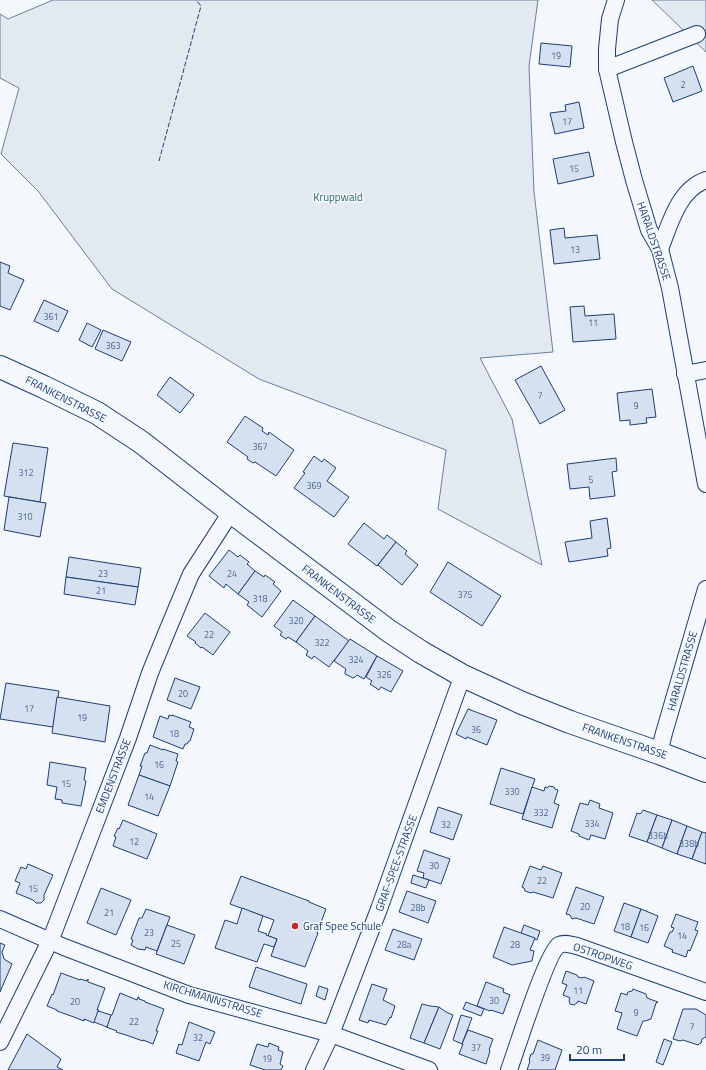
<svg xmlns="http://www.w3.org/2000/svg" width="706" height="1070" font-family="'Titillium Web',sans-serif">
<style>
.green{fill:#e3e9f0;stroke:#687fa3}
.building{fill:#d5e0f0;stroke:#1d3f73}
.lines{fill:none;stroke-linecap:round;stroke-linejoin:round}
.street-casing{stroke:#1d3f73;stroke-width:18}
.secondary-casing{stroke:#1d3f73;stroke-width:24}
.street{stroke:#f4f7fb;stroke-width:16}
.secondary{stroke:#f4f7fb;stroke-width:22}
.fence{stroke:#1d3f73;stroke-width:1;stroke-dasharray:5 2;stroke-linecap:butt}
.poi-dot{fill:#c62828;stroke:#f4f7fb;stroke-width:1.5}
.labels{text-anchor:middle;dominant-baseline:central;stroke-width:3;stroke-linejoin:round;paint-order:stroke}
.number-label{font-size:9px;fill:#4b6792}
.park-label{font-size:11px;fill:#2c6c60;stroke:#f4f7fb}
.street-label{font-size:11px;fill:#1d3f73;stroke:#f4f7fb}
.poi-label{font-size:11px;fill:#1d3f73;stroke:#f4f7fb;text-anchor:start}
</style>
<rect width="100%" height="100%" fill="#f4f7fb"/>
<g class="green">
<path d="M53,0h485l-9,66 5,126 19,160 -73,6 32,61 30,146 -104,-56 8,-59 -187,-71 -147,-90 -74,-98 -37,-37 18,-66 -19,-10v-64l8,5z"/>
<path d="M652,0h54v52z"/>
</g>
<g class="building">
<path d="M541,43l31,3 -2,21 -31,-3z"/>
<path d="M693,66l9,25 -29,11 -9,-24z"/>
<path d="M579,102l5,26 -29,6 -5,-21 16,-2 -1,-6z"/>
<path d="M589,152l5,24 -36,8 -5,-25z"/>
<path d="M564,228l1,10 32,-3 3,24 -46,5 -4,-34z"/>
<path d="M0,262l10,4 -2,7 16,7 -14,30 -10,-4z"/>
<path d="M44,300l24,11 -10,21 -24,-11z"/>
<path d="M584,306l1,10 29,-2 2,25 -43,3 -3,-35z"/>
<path d="M87,323l14,7 -9,17 -13,-7z"/>
<path d="M103,330l28,12 -9,19 -27,-12z"/>
<path d="M541,366l24,44 -25,14 -25,-44z"/>
<path d="M170,377l24,18 -14,18 -23,-18z"/>
<path d="M652,389l4,28 -10,1 1,5 -17,2v-5l-10,1 -3,-28z"/>
<path d="M245,416l18,12 -1,3 6,4 1,-3 25,18 -18,26 -21,-14 -2,1 -6,-4 1,-2 -21,-15z"/>
<path d="M13,443l35,5 -8,54 -36,-6z"/>
<path d="M314,456l8,6 2,-3 12,9 -9,13 22,16 -15,20 -40,-29 11,-15 -2,-1z"/>
<path d="M616,458l1,13 -5,1 3,24 -25,3 -1,-12 -19,2 -3,-25z"/>
<path d="M9,497l37,6 -6,34 -36,-7z"/>
<path d="M607,518l4,30 -4,1 1,7 -39,6 -4,-20 27,-4 -2,-17z"/>
<path d="M364,523l20,16 3,-4 9,7 -19,24 -29,-22z"/>
<path d="M396,542l11,9 -2,3 13,11 -16,20 -24,-20z"/>
<path d="M229,550l9,7 2,-2 9,7 -2,2 8,7 -17,23 -12,-10 -2,4 -15,-12z"/>
<path d="M69,557l72,11 -3,19 -72,-10z"/>
<path d="M448,562l53,34 -19,30 -52,-34z"/>
<path d="M255,571l9,6 1,-2 10,7 -2,2 8,7 -19,26 -15,-12 2,-3 -11,-8z"/>
<path d="M66,577l72,10 -3,18 -71,-11z"/>
<path d="M293,600l22,16 -19,26 -8,-5 -2,2 -6,-4 2,-3 -8,-6z"/>
<path d="M205,613l25,19 -17,23 -11,-8 -1,1 -6,-5 1,-1 -9,-6z"/>
<path d="M315,616l34,25 -20,26 -15,-11 -2,3 -6,-4 2,-4 -12,-9z"/>
<path d="M350,639l27,17 -13,23 -7,-4 -2,2 -2,1 -8,-4v-2l1,-3 -12,-8z"/>
<path d="M377,656l26,15 -12,21 -10,-5 -2,3 -9,-6 2,-3 -6,-4z"/>
<path d="M175,678l25,9 -9,22 -24,-9z"/>
<path d="M6,683l53,8 -6,36 -53,-8z"/>
<path d="M57,697l53,9 -5,36 -53,-9z"/>
<path d="M468,709l29,11 -10,25 -20,-8 -1,2 -10,-5z"/>
<path d="M169,715l3,1v-1l19,7 -2,5 5,2 -4,12h-1l-2,3h-2l-2,5 -30,-12 7,-21 8,3z"/>
<path d="M150,745l13,5v-1l15,5 -2,7 2,1 -8,24 -31,-11 3,-9h-2l5,-13h2z"/>
<path d="M50,762l36,6 -2,12 2,1 -5,25 -19,-3v-3l-7,-1 2,-12 -10,-2z"/>
<path d="M501,768l34,11 -12,35 -33,-10z"/>
<path d="M139,775l31,11 -12,30 -30,-11z"/>
<path d="M549,786l5,1 1,2 3,1 -4,13 5,2 -7,23 -30,-9 10,-32 12,4 1,-4 2,1z"/>
<path d="M590,800l10,4 -1,4 14,5 -8,26 -14,-4 -2,5 -10,-4v-2l-8,-3 9,-28 8,2z"/>
<path d="M438,807l24,8 -9,25 -23,-8z"/>
<path d="M643,810l14,5 -10,27 -18,-6 8,-23 3,1 2,-2z"/>
<path d="M657,815l15,5 -10,28 -15,-6z"/>
<path d="M123,820l34,14 -10,25 -34,-13 3,-9 -2,-1 4,-8 1,1z"/>
<path d="M672,820l15,6 -10,28 -15,-6z"/>
<path d="M687,826l15,6 -10,27 -15,-5z"/>
<path d="M702,832l4,1v31l-14,-5z"/>
<path d="M424,850l26,9 -9,25 -18,-6 1,-5 -7,-2z"/>
<path d="M28,864l25,11 -9,20v5l-3,3h-5l-3,-3 -17,-7 4,-10 -5,-2 6,-14 5,2z"/>
<path d="M530,866l11,4 2,-4 19,7 -9,25 -20,-6 -2,1 -6,-2 -1,-3 -2,-1z"/>
<path d="M413,875l16,5 -3,8 -15,-5z"/>
<path d="M241,876l68,25v1l17,7 -9,24h1l-13,34 -34,-11 6,-17 -9,-3 6,-16 -44,-16z"/>
<path d="M576,887l28,10 -10,27 -18,-6 -4,1 -2,-4 -4,-1z"/>
<path d="M101,888l30,12 -15,35 -29,-12z"/>
<path d="M407,891l29,10 -8,22 -29,-11z"/>
<path d="M624,903l17,6 -10,28 -17,-6z"/>
<path d="M242,908l21,8 -5,15 9,3 -1,1 11,4 -3,8 -10,-3 -7,18 -42,-14 10,-28 12,4z"/>
<path d="M146,909l24,8 -13,34 -11,-4 -1,3 -7,-1 -7,-4 2,-5 -2,-1 8,-21h3z"/>
<path d="M641,909l17,7 -10,27 -17,-6z"/>
<path d="M676,914l22,8 -3,8 3,1 -8,20 -2,-1 -2,7 -14,-5 1,-2 -9,-4 6,-14h2l2,-4 -3,-1z"/>
<path d="M167,925l28,10 -11,29 -28,-10z"/>
<path d="M524,925l16,6 -3,9 -16,-7z"/>
<path d="M504,927l31,11 -5,12 4,1 -2,10 -20,4 -19,-8z"/>
<path d="M393,929l29,10 -8,21 -29,-10z"/>
<path d="M0,943l5,2 -3,7 2,7 8,5 -12,28z"/>
<path d="M256,967l51,17 -6,20 -52,-17z"/>
<path d="M566,971l11,4 1,2 4,1 2,-1 10,4 -8,23 -8,-3 -1,2 -3,2 -4,-1 -1,-4 1,-2 -7,-3 4,-10 -5,-2z"/>
<path d="M61,973l19,7v-1l7,2 1,-2v3l17,6 -8,22h2l-5,13 -10,-4v2l-10,-4 -17,-6v-1l-10,-4 5,-12 1,1z"/>
<path d="M486,982l18,7 -1,3 7,3 -7,19 -12,-4 -1,1 -13,-5z"/>
<path d="M372,984l15,5 -4,11 12,6 -4,12 -1,-1 -4,8 -17,-5 -1,3 -9,-3z"/>
<path d="M319,986l9,3 -3,11 -9,-4z"/>
<path d="M633,989l13,5 1,4 11,4 -1,1h-1l-5,16 -6,2h-2l-6,15 -20,-7 5,-16 -7,-2 6,-18 6,2 1,-3 4,-1z"/>
<path d="M120,993l17,7 1,-3h1v2l6,2v1l19,7 -8,22h2l-5,13 -10,-4v1l-17,-6 -10,-3 1,-1 -11,-4 5,-12h1z"/>
<path d="M466,1002l18,7 -3,7 -18,-7z"/>
<path d="M422,1004l8,2 9,1 -15,36 -14,-5z"/>
<path d="M439,1007l7,5 7,3 -13,34 -16,-6z"/>
<path d="M683,1009h13l10,6v22l-4,2 -1,4 -2,1 -1,1 -15,-5 -3,1 -7,-2z"/>
<path d="M98,1011l13,4 -4,12 -13,-5z"/>
<path d="M461,1015l11,3 -10,26 -9,-4z"/>
<path d="M189,1022l26,10 -5,12 -4,-2 -7,19 -23,-8 3,-9 3,1z"/>
<path d="M468,1030l25,9 -4,11 1,1 -4,13 -27,-10 4,-10h-1z"/>
<path d="M27,1034l34,25 -4,8 6,3h-55z"/>
<path d="M664,1039l8,3 -9,23 -7,-3z"/>
<path d="M538,1040l24,10 -7,20h-28l3,-9 -1,-1 2,-6h2z"/>
<path d="M269,1043l10,4 -1,3 5,2 -3,12 3,2 -2,4h-16l-15,-5 7,-21 11,3z"/>
</g>
<g class="lines">
<defs>
<g id="street">
<path d="M616,0l-6,19 -3,30v20l17,73 10,38 15,50 11,19 10,39 36,196"/>
<path d="M607,69l90,-35"/>
<path d="M660,249c10,-25 18,-59 46,-69"/>
<path d="M685,374l21,-4"/>
<path d="M659,753l5,-20 42,-144"/>
<path d="M0,919l64,28 125,48 142,39 98,36"/>
<path d="M0,1042l50,-101 6,-15 72,-188 22,-65 18,-44 23,-55 40,-62"/>
<path d="M314,1070l17,-36 48,-125 78,-218 6,-15"/>
<path d="M509,1070c7,-19 38,-118 50,-125 6,-3 12,0 18,1l129,46"/>
</g>
<path id="secondary" d="M0,367l44,20 53,26 44,29 90,70 158,119 32,21 42,24 59,27 48,19 89,31 47,18"/>
</defs>
<use href="#street" class="street-casing"/>
<use href="#secondary" class="secondary-casing"/>
<use href="#street" class="street"/>
<use href="#secondary" class="secondary"/>
<path class="fence" d="M159,161l42,-155 -5,-6"/>
</g>
<circle class="poi-dot" cx="295" cy="926" r="4"/>
<g class="labels">
<g class="number-label">
<text x="556" y="55">19</text>
<text x="683" y="84">2</text>
<text x="567" y="121">17</text>
<text x="574" y="168">15</text>
<text x="575" y="249">13</text>
<text x="51" y="316">361</text>
<text x="593" y="322">11</text>
<text x="113" y="345">363</text>
<text x="540" y="395">7</text>
<text x="636" y="405">9</text>
<text x="260" y="446">367</text>
<text x="26" y="472">312</text>
<text x="591" y="479">5</text>
<text x="314" y="485">369</text>
<text x="25" y="516">310</text>
<text x="103" y="573">23</text>
<text x="232" y="573">24</text>
<text x="101" y="590">21</text>
<text x="465" y="594">375</text>
<text x="260" y="598">318</text>
<text x="296" y="620">320</text>
<text x="209" y="634">22</text>
<text x="322" y="642">322</text>
<text x="356" y="659">324</text>
<text x="384" y="674">326</text>
<text x="183" y="693">20</text>
<text x="29" y="708">17</text>
<text x="82" y="717">19</text>
<text x="476" y="729">36</text>
<text x="174" y="733">18</text>
<text x="159" y="764">16</text>
<text x="66" y="783">15</text>
<text x="512" y="791">330</text>
<text x="149" y="796">14</text>
<text x="541" y="812">332</text>
<text x="592" y="823">334</text>
<text x="446" y="824">32</text>
<text x="658" y="835">336b</text>
<text x="134" y="841">12</text>
<text x="689" y="843">338b</text>
<text x="434" y="865">30</text>
<text x="542" y="880">22</text>
<text x="33" y="888">15</text>
<text x="585" y="906">20</text>
<text x="418" y="907">28b</text>
<text x="109" y="912">21</text>
<text x="625" y="926">18</text>
<text x="644" y="927">16</text>
<text x="149" y="932">23</text>
<text x="682" y="935">14</text>
<text x="176" y="943">25</text>
<text x="404" y="944">28a</text>
<text x="515" y="944">28</text>
<text x="578" y="990">11</text>
<text x="494" y="1000">30</text>
<text x="75" y="1001">20</text>
<text x="636" y="1012">9</text>
<text x="134" y="1021">22</text>
<text x="692" y="1026">7</text>
<text x="198" y="1037">32</text>
<text x="476" y="1047">37</text>
<text x="545" y="1057">39</text>
<text x="267" y="1058">19</text>
</g>
<g class="park-label">
<text x="338" y="197">Kruppwald</text>
</g>
<g class="street-label">
<text transform="translate(654 241) rotate(71)">HARALDSTRASSE</text>
<text transform="translate(66 399) rotate(27)">FRANKENSTRASSE</text>
<text transform="translate(339 594) rotate(37)">FRANKENSTRASSE</text>
<text transform="translate(682 671) rotate(-74)">HARALDSTRASSE</text>
<text transform="translate(625 741) rotate(19)">FRANKENSTRASSE</text>
<text transform="translate(113 776) rotate(-69)">EMDENSTRASSE</text>
<text transform="translate(396 863) rotate(-70)">GRAF-SPEE-STRASSE</text>
<text transform="translate(603 956) rotate(19)">OSTROPWEG</text>
<text transform="translate(213 999) rotate(17)">KIRCHMANNSTRASSE</text>
</g>
<g class="poi-label">
<text x="303" y="926">Graf Spee Schule</text>
</g>
</g>
<path d="M570 1054v6h54v-6" fill="none" stroke="#1d3f73" stroke-width="2"/>
<text x="576" y="1054" font-size="12" fill="#1d3f73" stroke="#f4f7fb" stroke-width="3" paint-order="stroke">20 m</text>
</svg>
